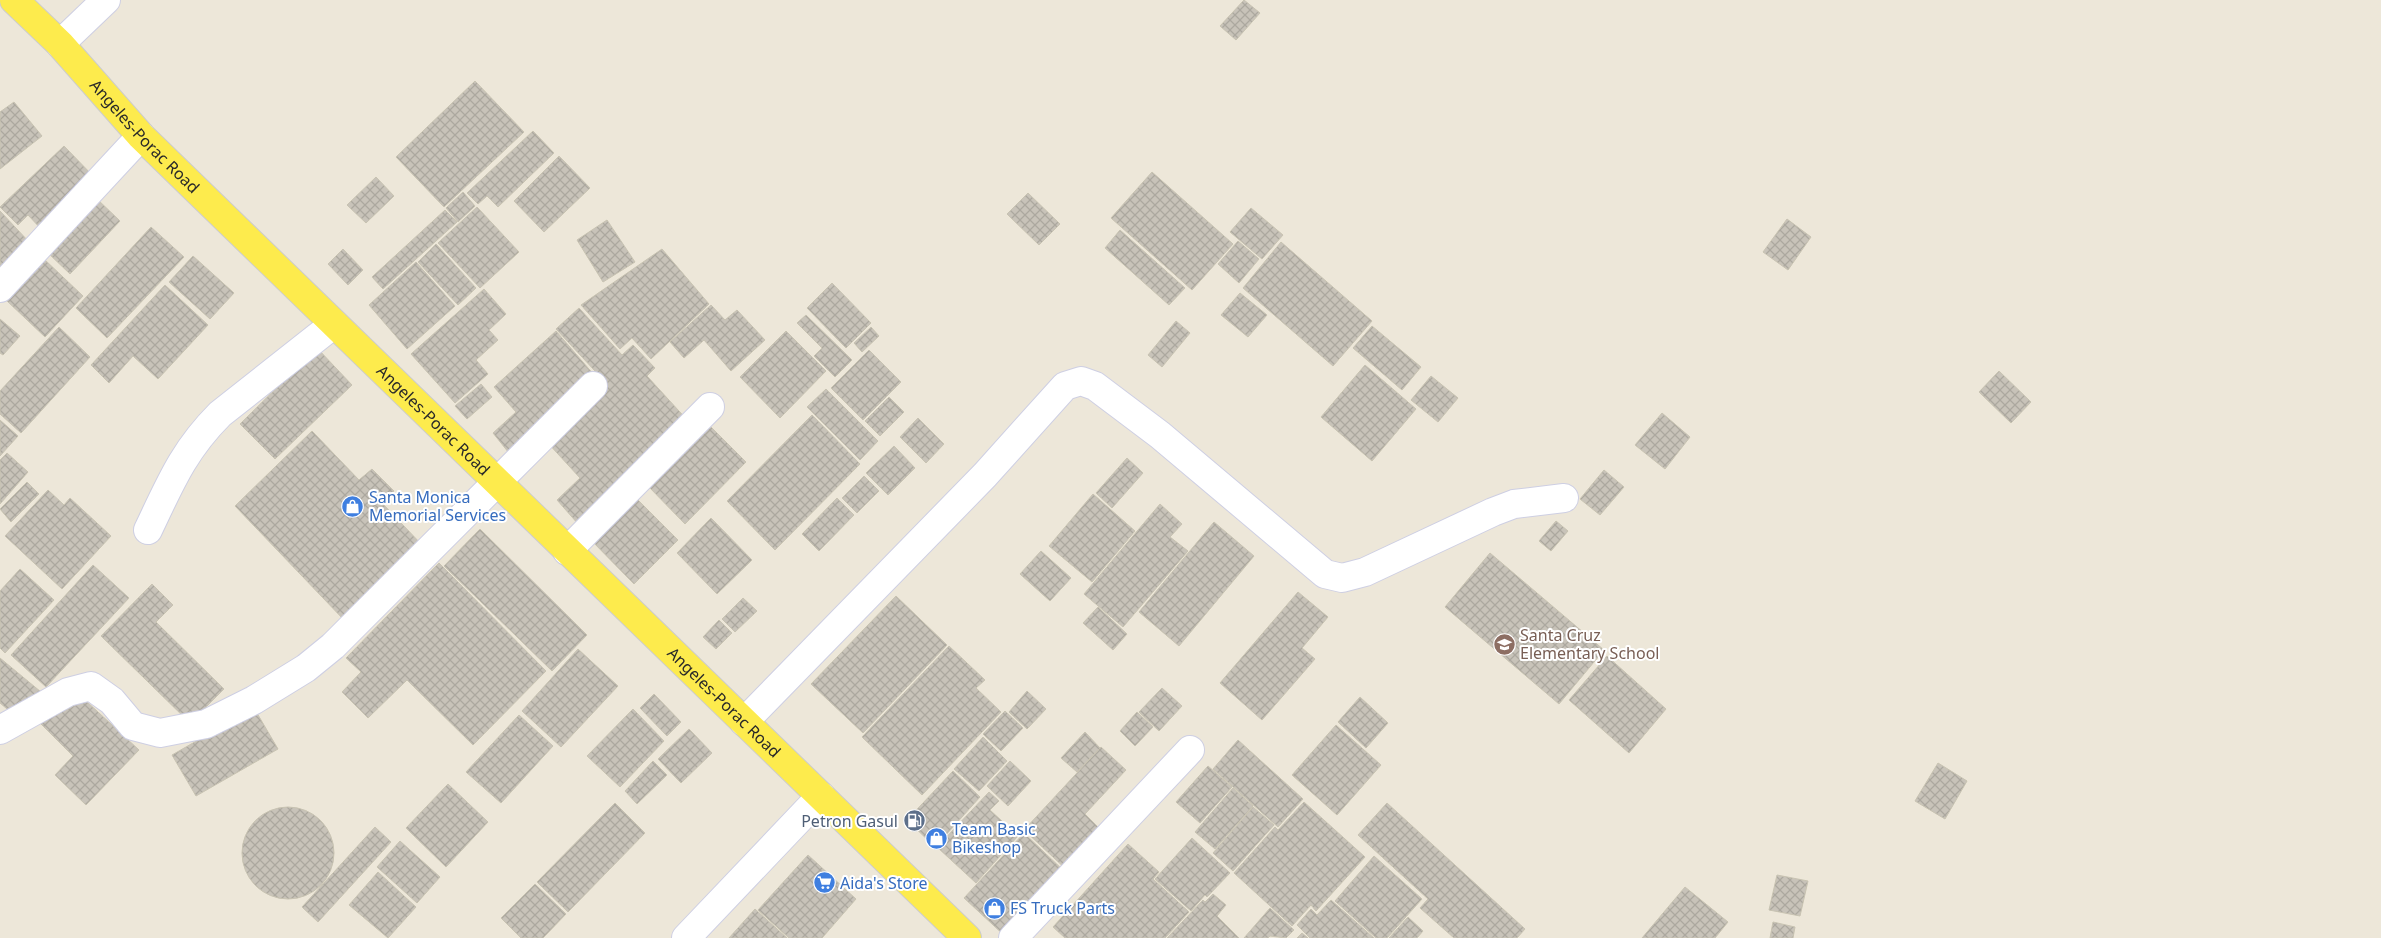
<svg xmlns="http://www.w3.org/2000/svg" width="2381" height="938" font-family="'Noto Sans',sans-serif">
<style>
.building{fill:url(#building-cross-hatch);stroke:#c8c3b2}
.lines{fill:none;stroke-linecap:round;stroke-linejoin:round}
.minor-casing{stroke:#cecfe3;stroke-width:30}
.major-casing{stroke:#ccc;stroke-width:30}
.minor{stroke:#fff;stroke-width:28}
.major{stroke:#fdeb4d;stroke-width:28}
.labels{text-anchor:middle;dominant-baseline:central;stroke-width:4;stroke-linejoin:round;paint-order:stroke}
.street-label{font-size:16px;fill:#292929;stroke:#fff}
.shop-label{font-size:16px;fill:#366cbe;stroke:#fff;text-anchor:start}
.education-label{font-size:16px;fill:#785e54;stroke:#fff;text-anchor:start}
.service-label{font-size:16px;fill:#4e5e75;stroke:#fff;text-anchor:end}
</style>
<defs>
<pattern id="building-cross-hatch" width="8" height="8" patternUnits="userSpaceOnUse" patternTransform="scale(1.25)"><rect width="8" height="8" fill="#c8c3b9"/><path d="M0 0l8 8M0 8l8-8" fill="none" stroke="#aca89f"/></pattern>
</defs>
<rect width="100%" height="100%" fill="#ede7d9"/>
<g class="building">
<path d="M1244,0l16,13 -24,27 -16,-14z"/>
<path d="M475,81l49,51 -80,75 -48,-50z"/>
<path d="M14,102l28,34 -42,33v-57z"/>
<path d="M533,131l21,22 -56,54 -11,-11 -9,8 -11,-11z"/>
<path d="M64,146l32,33 -53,52 -15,-16 -10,10 -18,-18z"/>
<path d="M559,156l31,32 -46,44 -30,-31z"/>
<path d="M1152,172l81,72 -41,46 -81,-72z"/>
<path d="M376,177l18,19 -28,27 -19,-18z"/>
<path d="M463,192l12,14 -17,16 -12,-14z"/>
<path d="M1028,193l32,31 -21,21 -32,-31z"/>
<path d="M96,198l24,23 -50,53 -24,-23z"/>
<path d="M477,207l42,45 -39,36 -42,-45z"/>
<path d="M1251,208l32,27 -21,24 -32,-27z"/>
<path d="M445,210l12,12 -74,67 -11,-12z"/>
<path d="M0,211l30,32 -30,29z"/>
<path d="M1787,219l24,18 -23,33 -25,-18z"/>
<path d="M607,220l28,42 -32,20 -26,-42z"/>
<path d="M151,227l33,30 -77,81 -31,-30z"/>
<path d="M1120,230l65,58 -16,17 -64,-57z"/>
<path d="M1238,241l21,18 -20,24 -21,-19z"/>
<path d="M1281,242l91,79 -39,45 -90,-78z"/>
<path d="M436,244l40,44 -18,17 -40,-43z"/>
<path d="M343,249l20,21 -15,15 -20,-21z"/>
<path d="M662,249l47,55 -58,55 -19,-21 -12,11 -39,-44z"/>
<path d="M193,256l41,37 -24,26 -41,-37z"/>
<path d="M44,259l39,37 -38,41 -39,-37z"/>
<path d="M416,262l39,44 -48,43 -38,-44z"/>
<path d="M832,283l39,40 -25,25 -39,-40z"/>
<path d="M165,285l43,40 -50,54 -25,-23 -24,27 -18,-18z"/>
<path d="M484,289l22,25 -17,16 9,10 -22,20 12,14 -33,29 -44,-49z"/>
<path d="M1240,293l27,22 -19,22 -27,-22z"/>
<path d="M711,305l14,15 12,-10 28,30 -34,31 -27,-31 -20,18 -14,-16z"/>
<path d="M579,308l43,47 11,-10 22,23 -8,8 42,46 -110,103 -22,-25 23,-22 -33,-36 61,-57 -52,-56z"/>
<path d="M806,315l46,45 -17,17 -21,-21 8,-8 -25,-25z"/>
<path d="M0,319l20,17 -17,19 -3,-2z"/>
<path d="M1176,321l14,12 -28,34 -14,-12z"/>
<path d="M1372,326l49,41 -19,23 -49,-42z"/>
<path d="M59,327l31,30 -69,76 -21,-19v-23z"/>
<path d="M871,327l8,9 -17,16 -8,-9z"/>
<path d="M556,331l39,45 -86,77 -16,-20 23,-21 -22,-25z"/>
<path d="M786,331l40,40 -46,47 -40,-41z"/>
<path d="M317,348l35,37 -77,74 -35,-35z"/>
<path d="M869,350l32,32 -38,38 -32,-32z"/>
<path d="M1365,365l51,44 -44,52 -51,-44z"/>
<path d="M1999,371l32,31 -20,21 -32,-31z"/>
<path d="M1431,376l27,22 -20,24 -27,-22z"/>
<path d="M481,384l11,13 -25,22 -12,-13z"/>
<path d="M826,389l52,52 -18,19 -53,-53z"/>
<path d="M889,397l15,15 -24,24 -15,-15z"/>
<path d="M1662,413l28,24 -25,32 -30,-24z"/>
<path d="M812,415l48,49 -85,86 -48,-49z"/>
<path d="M918,418l26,26 -18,19 -26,-26z"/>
<path d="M0,420l18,16 -18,20z"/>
<path d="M709,425l37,37 -61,62 -37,-38z"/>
<path d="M312,431l47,49 13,-11 22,22 -12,12 41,43 -78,75 -110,-115z"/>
<path d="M894,446l21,22 -27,27 -22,-22z"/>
<path d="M7,453l21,19 -28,32v-44z"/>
<path d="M1127,458l16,15 -31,35 -16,-15z"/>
<path d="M1604,470l20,17 -24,28 -20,-16z"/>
<path d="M864,476l15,15 -22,22 -15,-15z"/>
<path d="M27,482l12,12 -28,28 -11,-13z"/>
<path d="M48,490l16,15 6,-7 41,38 -49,53 -57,-53z"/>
<path d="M1093,494l42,37 -43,51 -43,-36z"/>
<path d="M633,495l45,45 -44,44 -44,-45z"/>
<path d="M837,498l17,17 -35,36 -17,-17z"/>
<path d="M1160,504l22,20 -12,13 18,14 -65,76 -39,-33z"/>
<path d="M711,518l41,42 -35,34 -40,-41z"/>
<path d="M1556,521l12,10 -17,20 -12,-10z"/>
<path d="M1214,522l40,34 -75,90 -40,-34z"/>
<path d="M480,529l107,106 -35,36 -108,-105z"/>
<path d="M1041,551l30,27 -21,23 -30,-27z"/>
<path d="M1490,553l114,97 -45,54 -114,-97z"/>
<path d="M439,563l107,108 -73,74 -66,-65 -39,38 -26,-26 19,-20 -15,-14z"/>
<path d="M93,565l36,33 -83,89 -35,-32z"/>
<path d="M20,569l34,31 -49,53 -5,-5v-57z"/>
<path d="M152,584l21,21 -17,17 68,67 -34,34 -89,-87z"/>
<path d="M1298,592l30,25 -26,31 13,11 -53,61 -42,-37z"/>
<path d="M896,596l51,49 -84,88 -52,-49z"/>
<path d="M743,598l14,13 -22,21 -13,-13z"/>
<path d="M1098,607l29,27 -14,16 -30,-27z"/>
<path d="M719,620l13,13 -16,16 -13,-12z"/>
<path d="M949,646l36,34 -9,8 25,24 -79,83 -60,-58z"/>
<path d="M578,649l40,37 -57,61 -39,-36z"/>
<path d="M1607,656l59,53 -37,44 -60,-53z"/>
<path d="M0,658l41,34 -22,27 -19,-16z"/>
<path d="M1162,688l20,18 -23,25 -20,-19z"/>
<path d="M1027,691l19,18 -19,20 -18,-17z"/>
<path d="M654,694l27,28 -14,14 -27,-28z"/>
<path d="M1360,697l28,26 -22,25 -28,-26z"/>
<path d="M85,700l54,50 -53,55 -31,-30 18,-19 -33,-33z"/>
<path d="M254,708l24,41 -82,47 -24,-41z"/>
<path d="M633,709l31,32 -44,46 -33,-31z"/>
<path d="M1005,711l18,17 -22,23 -18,-17z"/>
<path d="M1137,712l16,15 -18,19 -15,-15z"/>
<path d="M519,715l34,31 -52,57 -35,-31z"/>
<path d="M1336,725l45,40 -44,50 -45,-40z"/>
<path d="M689,729l23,24 -31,30 -23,-24z"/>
<path d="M1085,732l15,16 -23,24 -16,-14z"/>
<path d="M983,737l24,24 -28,30 -25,-22z"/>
<path d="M1238,740l65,59 -25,28 -65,-58z"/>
<path d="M1101,747l25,23 -41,44 19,19 -36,38 -44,-41z"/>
<path d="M653,761l14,14 -30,29 -12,-13z"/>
<path d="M1010,761l21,20 -23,25 -21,-20z"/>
<path d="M1938,763l29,18 -22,38 -30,-18z"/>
<path d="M1208,766l24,21 -32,36 -24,-21z"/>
<path d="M953,771l27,26 -45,50 -28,-27z"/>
<path d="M448,784l40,38 -42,45 -40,-39z"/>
<path d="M1233,788l20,18 -38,43 -20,-17z"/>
<path d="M989,792l10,9 -9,9 28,26 -42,47 -39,-36z"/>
<path d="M1304,802l61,55 -49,54 -5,-6 -19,21 -58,-53 41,-46 3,3z"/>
<path d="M615,803l30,30 -77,79 -31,-30z"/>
<path d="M1387,803l138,126 -8,9h-63l-34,-30 8,-9 -70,-64z"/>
<path d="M1253,807l21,18 -41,46 -20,-18z"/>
<circle cx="288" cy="853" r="46"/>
<path d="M375,827l16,15 -73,80 -16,-15z"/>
<path d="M1024,833l41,39 -59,65 -42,-39z"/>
<path d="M1192,838l38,35 -23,24 -2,-2 -14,16 -36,-32z"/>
<path d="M400,841l40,36 -23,26 -40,-36z"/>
<path d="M1128,844l31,28 -6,7 36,33 -24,26h-100l-12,-11z"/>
<path d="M808,855l48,44 -34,39h-33l-31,-28z"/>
<path d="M1374,856l48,43 -35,39h-11l-41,-37z"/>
<path d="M378,872l38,35 -28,31 -39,-33z"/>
<path d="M1777,875l31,6 -8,35 -31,-6z"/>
<path d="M535,884l31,30 -23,24h-22l-20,-20z"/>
<path d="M1685,887l43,35 -13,16h-73z"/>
<path d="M1213,894l13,11 -9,11 22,22h-72l36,-38 2,2z"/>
<path d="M1331,900l43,38h-64l-13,-13 14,-16 6,6z"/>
<path d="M1270,908l24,22 -8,8 -16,-2 -2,2h-24z"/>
<path d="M755,909l32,29h-58z"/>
<path d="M1408,917l15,14 -6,7h-28z"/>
<path d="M1773,922l22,5 -2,11h-23z"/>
<path d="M1302,933l6,5h-11z"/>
</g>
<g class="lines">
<defs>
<g id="minor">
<path d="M60,44l46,-44"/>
<path d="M0,288l141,-152"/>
<path d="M148,530c22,-46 35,-79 72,-116l114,-90"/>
<path d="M567,551l143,-144"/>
<path d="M744,722l241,-247 80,-89 16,-5 14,5 65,49 165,139 17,4 23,-6 128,-60 21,-8 50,-6"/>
<path d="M0,730l68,-38 23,-6 21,15 21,25 27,7 46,-9 48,-24 52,-32 27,-22 260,-260"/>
<path d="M686,938l135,-142"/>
<path d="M1013,938l177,-188"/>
</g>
<g id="major">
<path id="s1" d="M14,0l46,44 81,92 826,802"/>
</g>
</defs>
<use href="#minor" class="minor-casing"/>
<use href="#major" class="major-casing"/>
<use href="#minor" class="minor"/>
<use href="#major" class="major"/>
</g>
<defs>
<symbol id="shop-disc" viewBox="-11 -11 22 22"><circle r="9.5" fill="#3f7fe0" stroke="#fff"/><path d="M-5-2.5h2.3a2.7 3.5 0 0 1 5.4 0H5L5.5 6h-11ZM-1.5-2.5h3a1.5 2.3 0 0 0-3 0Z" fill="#fff"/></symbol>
<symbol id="school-disc" viewBox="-11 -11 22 22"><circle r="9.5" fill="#8d6e63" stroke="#fff"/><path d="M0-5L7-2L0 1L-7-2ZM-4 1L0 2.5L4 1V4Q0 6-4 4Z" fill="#fff"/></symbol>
<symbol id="fuel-disc" viewBox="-11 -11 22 22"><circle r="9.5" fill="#5c6f8a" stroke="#fff"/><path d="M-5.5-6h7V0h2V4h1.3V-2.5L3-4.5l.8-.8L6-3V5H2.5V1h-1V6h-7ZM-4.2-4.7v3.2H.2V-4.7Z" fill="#fff"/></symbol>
<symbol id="supermarket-disc" viewBox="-11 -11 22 22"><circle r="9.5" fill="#3f7fe0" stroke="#fff"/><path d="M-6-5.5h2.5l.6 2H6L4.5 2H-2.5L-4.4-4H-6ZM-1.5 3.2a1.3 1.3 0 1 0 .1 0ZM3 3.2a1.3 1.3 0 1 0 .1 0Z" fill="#fff"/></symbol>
</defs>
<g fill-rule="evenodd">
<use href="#shop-disc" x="340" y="494" width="25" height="25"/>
<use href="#school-disc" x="1492" y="632" width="25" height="25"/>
<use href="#fuel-disc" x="902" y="808" width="25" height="25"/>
<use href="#shop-disc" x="924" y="826" width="25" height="25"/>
<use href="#supermarket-disc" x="812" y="870" width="25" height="25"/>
<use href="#shop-disc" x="982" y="896" width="25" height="25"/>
</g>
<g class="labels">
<g class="street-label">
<text stroke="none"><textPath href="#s1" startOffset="189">Angeles-Porac Road</textPath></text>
<text stroke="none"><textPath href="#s1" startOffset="594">Angeles-Porac Road</textPath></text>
<text stroke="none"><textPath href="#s1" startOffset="999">Angeles-Porac Road</textPath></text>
</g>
<g class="shop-label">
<text x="369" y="497">Santa Monica<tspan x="369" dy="18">Memorial Services</tspan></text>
<text x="952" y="829">Team Basic<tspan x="952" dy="18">Bikeshop</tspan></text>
<text x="840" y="883">Aida's Store</text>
<text x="1010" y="908">FS Truck Parts</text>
</g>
<g class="education-label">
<text x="1520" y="635">Santa Cruz<tspan x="1520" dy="18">Elementary School</tspan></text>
</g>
<g class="service-label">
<text x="898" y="821">Petron Gasul</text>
</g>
</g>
</svg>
